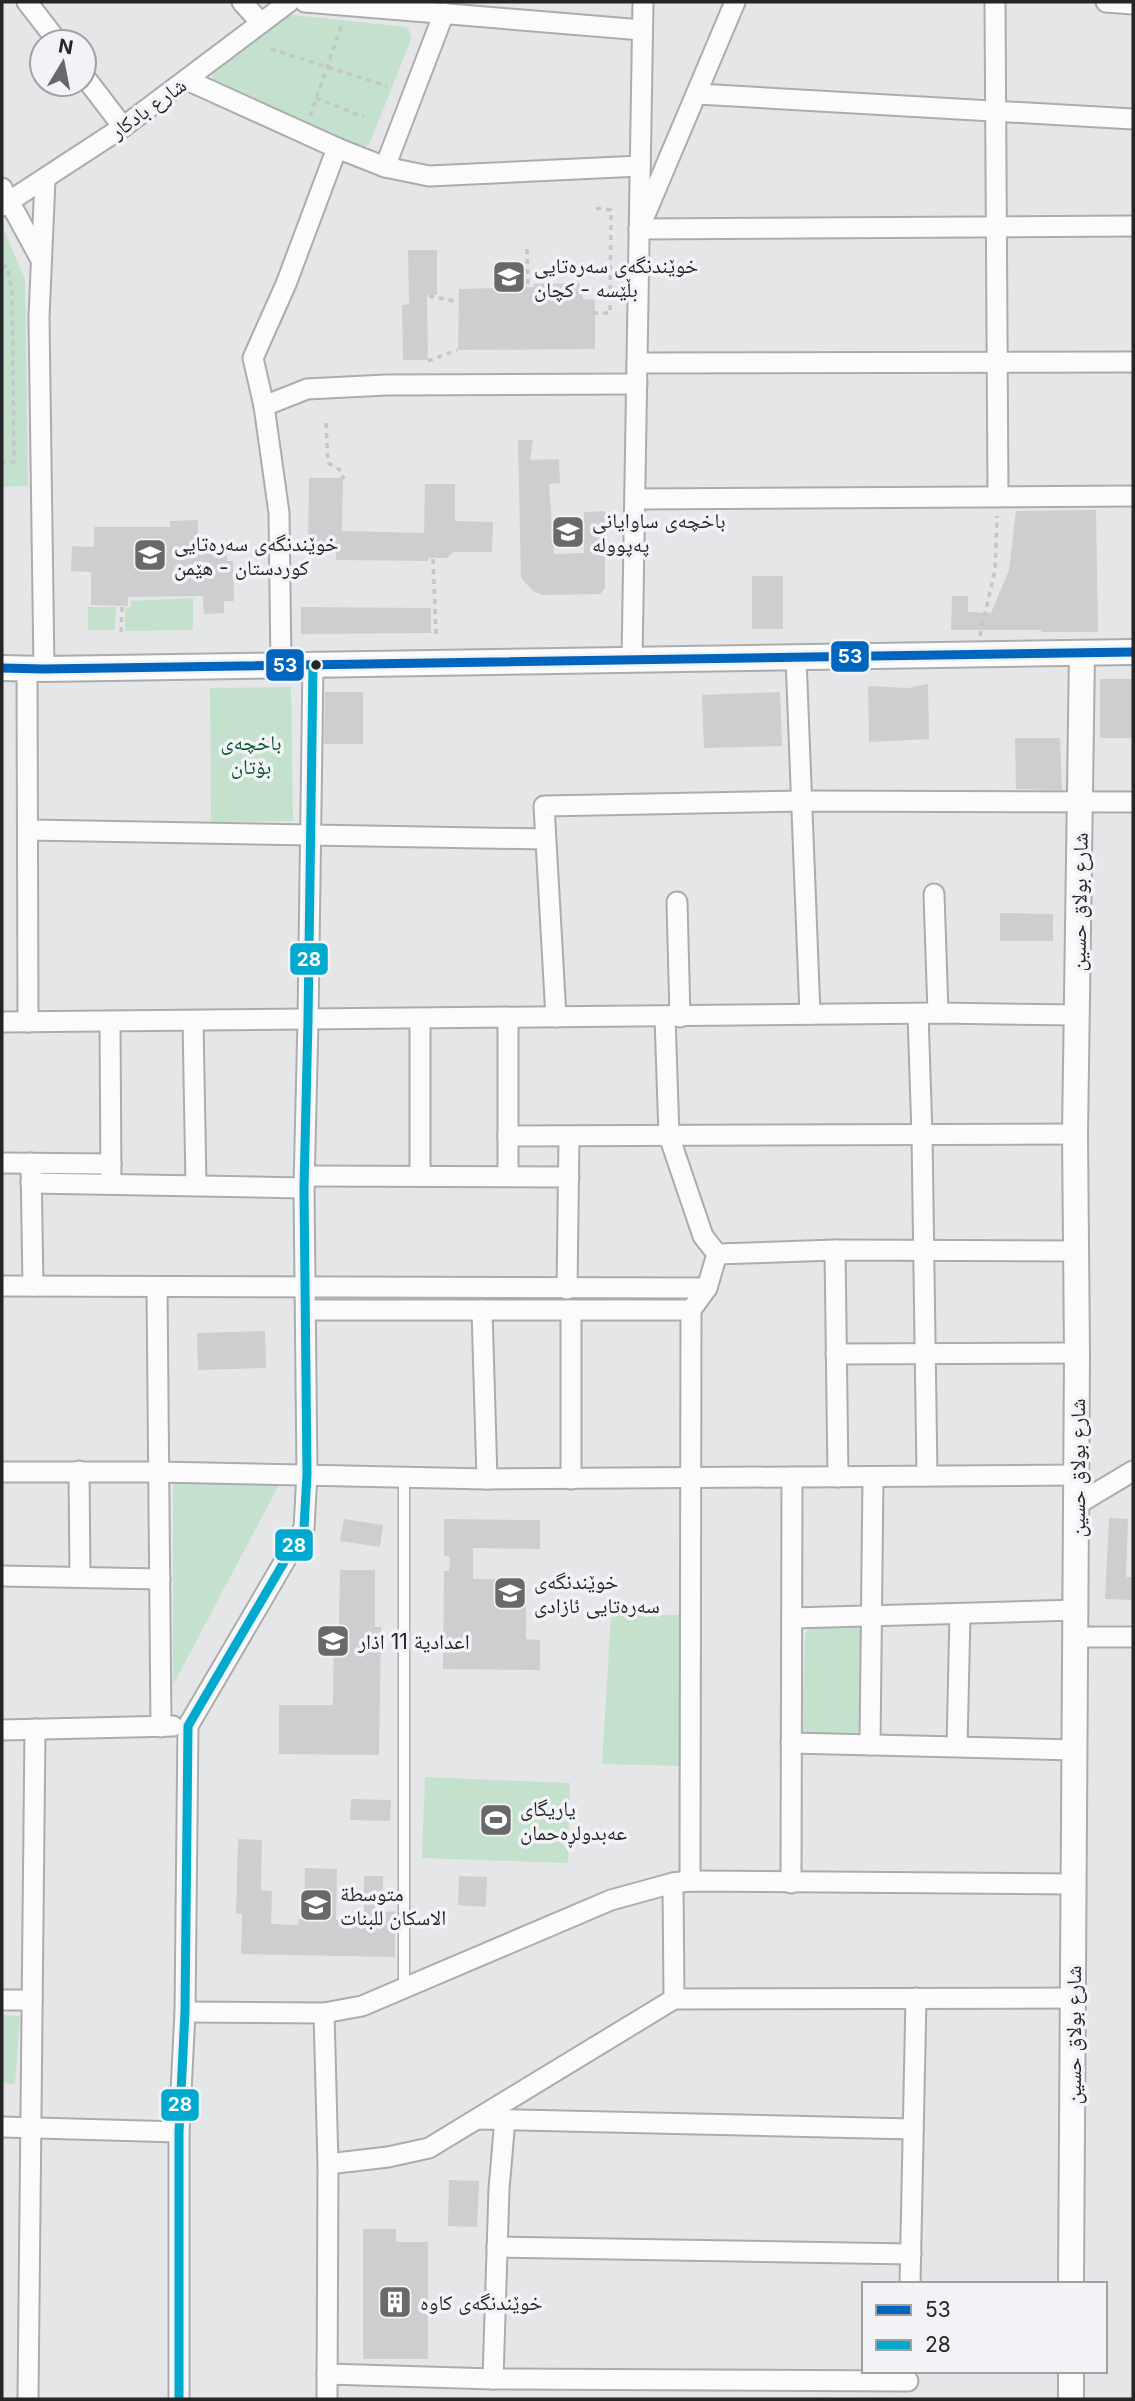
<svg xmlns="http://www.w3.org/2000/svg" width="1135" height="2401" font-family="Inter,'Noto Naskh Arabic',sans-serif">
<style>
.green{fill:#c4e1cd}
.building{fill:#ceced0}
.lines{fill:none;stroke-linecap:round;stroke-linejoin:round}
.service-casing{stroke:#abacae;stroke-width:13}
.minor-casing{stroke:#abacae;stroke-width:23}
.tertiary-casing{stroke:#abacae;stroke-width:28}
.path{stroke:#c5c6c6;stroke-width:3.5;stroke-dasharray:5 5;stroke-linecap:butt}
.service{stroke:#fbfbfc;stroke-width:10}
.minor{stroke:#fbfbfc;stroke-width:19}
.tertiary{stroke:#fbfbfc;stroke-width:24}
.bus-1-casing{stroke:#f1f3f6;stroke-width:14}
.bus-2-casing{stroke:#f1f3f6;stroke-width:14}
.bus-1{stroke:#0065bd;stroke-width:9}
.bus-2{stroke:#00a9ce;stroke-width:9}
.bus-dot{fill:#242526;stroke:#f1f3f6;stroke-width:2.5}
.labels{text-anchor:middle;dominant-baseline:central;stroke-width:7;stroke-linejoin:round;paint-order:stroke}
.street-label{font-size:21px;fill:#242526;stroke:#f1f3f6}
.poi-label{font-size:21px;fill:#242526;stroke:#f1f3f6;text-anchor:start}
.park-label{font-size:21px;fill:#06522a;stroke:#f1f3f6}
.line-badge{stroke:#f1f3f6;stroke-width:2.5}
.badge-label{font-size:19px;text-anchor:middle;font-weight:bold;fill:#fff}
</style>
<rect width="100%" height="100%" fill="#e5e6e8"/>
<g class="green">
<path d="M284,14l123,13 5,10 -43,108 -9,3 -149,-63 2,-10 4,-6z"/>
<path d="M2,226l23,53 3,207 -26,1z"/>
<path d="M193,598v32l-68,1v-23l6,-1v-6z"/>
<path d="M88,607h28l-1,23h-27z"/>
<path d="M291,687l2,134 -82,1 -1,-134z"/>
<path d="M173,1483h107l-107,202z"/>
<path d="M611,1615h73l-4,151 -78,-2z"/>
<path d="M813,1623h48l-2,110h-57l3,-99z"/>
<path d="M425,1777l145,6 -2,80 -146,-5z"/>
<path d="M2,2015l18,1 -5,68 -13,-1z"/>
</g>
<g class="building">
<path d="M408,250h29v45h-10l1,65h-25l-1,-55 7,-1z"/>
<path d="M579,283l4,16 12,1v49l-137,1 1,-61 75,-2v-3z"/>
<path d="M518,440h15l-3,20 29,-1 1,24 -11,1 5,70 30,-1v-41l21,-1v77l-5,6 -57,1 -10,-4 -12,-13z"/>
<path d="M309,478h34l-1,53 82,2 1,-49h30v37l38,1 -1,30h-39l-6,6h-19v3l-92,-1v-13l-28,-1z"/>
<path d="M1096,510l2,122h-57v-2h-90l1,-34h16v16l23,1 18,-43 7,-59z"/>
<path d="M198,520v27l29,-1v15h6l1,40h-10v12l-20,1 -1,-18 -75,1v9l-37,-1v-33l-20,-1 1,-25 22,1v-20h76v-6z"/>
<rect x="752" y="576" width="31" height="53"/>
<path d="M301,607l130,1v25l-130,1z"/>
<rect x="1100" y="679" width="33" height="59"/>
<path d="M928,684l1,55 -60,3 -1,-56 40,2z"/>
<path d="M325,692h38v52h-39z"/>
<path d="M780,692l2,54 -78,2 -2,-53z"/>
<path d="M1015,738h45l2,52 -46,-1z"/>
<path d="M1000,913l53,1v27h-53z"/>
<path d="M265,1331l1,37 -68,2 -1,-37z"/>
<path d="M1109,1518l19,1 -2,58h7v23l-28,-1z"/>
<path d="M344,1519l39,6 -3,22 -40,-6z"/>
<path d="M444,1519l96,1v29l-67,-1v31l53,1v59l14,1v30l-97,-1 1,-98h5l1,-14 -6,-1z"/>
<path d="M340,1570h35v57h6l-2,128 -100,-1v-49h54l1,-79h5z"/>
<path d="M351,1799l40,1 -1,21 -40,-1z"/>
<path d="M238,1839l24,1 -1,50 11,1 -1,33 27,1 1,-6h5l1,-51 32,1 -1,51 28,1v-45h19v36l12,-1v46l-154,-3 1,-40h-6z"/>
<path d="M459,1876l28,1 -1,30 -28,-2z"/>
<path d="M449,2180l30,1 -2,46 -29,-1z"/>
<path d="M363,2229h33v13h32v117h-65z"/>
</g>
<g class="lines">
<defs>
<path id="service" d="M404,1987v-509"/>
<g id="minor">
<path d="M27,2l31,40"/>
<path d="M242,2l19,21"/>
<path d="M305,2l337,28"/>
<path d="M735,2l-96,227 494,-3"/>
<path d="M995,2l3,493"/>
<path d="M1106,2l27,2"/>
<path d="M84,76l39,51"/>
<path d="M187,80l150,68 48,19 44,9 211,-10"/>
<path d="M697,94l436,25"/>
<path d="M385,167l59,-154"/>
<path d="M2,188l38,70"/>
<path d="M2,206l121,-79 166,-125"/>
<path d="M637,363l496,-1"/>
<path d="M264,406l43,-17 79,-4 251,-1"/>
<path d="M635,499l498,-3"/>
<path d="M796,658l14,356"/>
<path d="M632,660l11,-658"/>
<path d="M281,666l-2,-153 -15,-107 -11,-48 33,-74 51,-136"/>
<path d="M27,669l1,353"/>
<path d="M44,669l-5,-352 6,-137"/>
<path d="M29,830l515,9"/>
<path d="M934,894l4,119"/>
<path d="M677,902l3,115"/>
<path d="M918,1014l4,121 5,341"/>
<path d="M556,1017l-12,-211 258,-5 331,1"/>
<path d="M665,1017l4,119 34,100 14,18"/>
<path d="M193,1021l3,164"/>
<path d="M2,1022l936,-9 138,2"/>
<path d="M110,1022l1,162"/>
<path d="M508,1136l567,-2"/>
<path d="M2,1163l109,1"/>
<path d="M31,1163l2,123"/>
<path d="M508,1175v-157"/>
<path d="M305,1176l264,1"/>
<path d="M420,1176v-156"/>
<path d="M31,1183l273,5"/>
<path d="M835,1250l3,227"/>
<path d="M717,1254l118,-4 240,1"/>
<path d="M2,1286l705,2"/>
<path d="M157,1287l4,440"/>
<path d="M567,1289l2,-152"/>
<path d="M306,1310h385"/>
<path d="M482,1310l5,169"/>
<path d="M571,1310v169"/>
<path d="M836,1354l241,-1"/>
<path d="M79,1471l1,106"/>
<path d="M2,1472h156l329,7 590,-4"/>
<path d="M1076,1505l57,-34"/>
<path d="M2,1576l158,3"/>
<path d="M792,1618l284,-8"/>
<path d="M1076,1637h57"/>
<path d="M2,1730l171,-4"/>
<path d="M791,1743l284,7"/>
<path d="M870,1745l3,-268"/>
<path d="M957,1746l3,-132"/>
<path d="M690,1881l1,-571 16,-22 10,-34"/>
<path d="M673,1883l1,116"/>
<path d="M791,1883l1,-406"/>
<path d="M2,2000h30"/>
<path d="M185,2012l139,1 38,-7 249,-106 62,-17 17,-2 383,3"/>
<path d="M324,2013l4,151 -1,235"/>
<path d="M477,2119l436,10"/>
<path d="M2,2127l177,5"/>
<path d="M328,2164l60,-7 41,-9 245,-149 399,-1"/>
<path d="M497,2247l414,7"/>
<path d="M910,2284l6,-286"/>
<path d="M327,2374l166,5 415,2"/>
<path d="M493,2379l6,-190 6,-70"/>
<path d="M28,2399l7,-670"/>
<path d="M179,2399v-267l6,-120 3,-286 116,-198 3,-54 -3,-286 4,-168 5,-355"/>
</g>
<g id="tertiary">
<path d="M2,668l42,1 1089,-17"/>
<path d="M1071,2284l6,-931 -2,-219 7,-481"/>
<path d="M1071,2399v-28"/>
</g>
</defs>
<use href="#service" class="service-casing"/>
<use href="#minor" class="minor-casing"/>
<use href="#tertiary" class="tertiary-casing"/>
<g class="path">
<path d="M271,49l116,37"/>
<path d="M316,98l48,19"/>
<path d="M310,116l32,-92"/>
<path d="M527,249l1,36"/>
<path d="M2,267l5,-1 5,24 2,172h-12"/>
<path d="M429,296l29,6"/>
<path d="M593,313h17l1,-103 -17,-2"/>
<path d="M428,361l29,-11"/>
<path d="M326,423l2,40 11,6 5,10"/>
<path d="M605,554h13"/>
<path d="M433,559l3,75"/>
<path d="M121,632l1,-25"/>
<path d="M980,636l15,-66 2,-54"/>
</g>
<use href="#service" class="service"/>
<use href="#minor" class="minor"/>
<use href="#tertiary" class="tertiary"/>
<defs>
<path id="bus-1" d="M2,668l42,1 1089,-17"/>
<path id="bus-2" d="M179,2399v-267l6,-120 3,-286 116,-198 3,-54 -3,-286 4,-168 5,-355"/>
</defs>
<use href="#bus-1" class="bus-1-casing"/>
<use href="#bus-2" class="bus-2-casing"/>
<use href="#bus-1" class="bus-1"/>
<use href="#bus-2" class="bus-2"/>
</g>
<defs>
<symbol id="school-square" viewBox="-11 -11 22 22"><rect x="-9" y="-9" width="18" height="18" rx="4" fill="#68696a" stroke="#f1f3f6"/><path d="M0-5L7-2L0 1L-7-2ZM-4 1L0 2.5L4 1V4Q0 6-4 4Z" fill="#fff"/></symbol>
<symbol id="stadium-square" viewBox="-11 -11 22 22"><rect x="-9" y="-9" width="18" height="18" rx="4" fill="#68696a" stroke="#f1f3f6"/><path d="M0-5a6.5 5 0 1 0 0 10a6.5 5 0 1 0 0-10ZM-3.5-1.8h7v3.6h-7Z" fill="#fff"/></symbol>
<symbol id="building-square" viewBox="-11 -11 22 22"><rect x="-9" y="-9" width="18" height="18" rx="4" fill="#68696a" stroke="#f1f3f6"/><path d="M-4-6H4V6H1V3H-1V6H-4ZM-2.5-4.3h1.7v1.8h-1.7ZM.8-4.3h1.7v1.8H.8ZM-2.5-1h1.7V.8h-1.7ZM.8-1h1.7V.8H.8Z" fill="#fff"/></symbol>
</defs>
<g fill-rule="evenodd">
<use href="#school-square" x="490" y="258" width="38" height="38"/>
<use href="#school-square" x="549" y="513" width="38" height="38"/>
<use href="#school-square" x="131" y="536" width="38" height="38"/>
<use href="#school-square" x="491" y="1574" width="38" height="38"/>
<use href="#school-square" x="314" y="1622" width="38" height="38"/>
<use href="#stadium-square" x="477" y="1801" width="38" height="38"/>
<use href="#school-square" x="297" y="1886" width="38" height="38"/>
<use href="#building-square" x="376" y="2283" width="38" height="38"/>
</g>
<circle class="bus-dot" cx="316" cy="665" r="6"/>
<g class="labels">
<g class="street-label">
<text transform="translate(148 108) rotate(-36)">شارع بادكار</text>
<text transform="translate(1079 902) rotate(-89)">شارع بولاق حسين</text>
<text transform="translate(1077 1468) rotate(-90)">شارع بولاق حسين</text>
<text transform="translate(1073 2035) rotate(-90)">شارع بولاق حسين</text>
</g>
<g class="poi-label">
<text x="534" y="265">خوێندنگەی سەرەتایی<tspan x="534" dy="24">بڵێسە - کچان</tspan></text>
<text x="592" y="520">باخچەی ساوایانی<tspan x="592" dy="24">پەپوولە</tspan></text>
<text x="174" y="543">خوێندنگەی سەرەتایی<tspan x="174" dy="24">کوردستان - هێمن</tspan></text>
<text x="534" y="1581">خوێندنگەی<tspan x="534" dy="24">سەرەتایی ئازادی</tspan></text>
<text x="358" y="1641">اعدادية 11 اذار</text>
<text x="520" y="1808">یاریگای<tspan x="520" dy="24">عەبدولڕەحمان</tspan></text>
<text x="340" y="1893">متوسطة<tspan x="340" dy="24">الاسكان للبنات</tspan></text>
<text x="420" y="2302">خوێندنگەی کاوە</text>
</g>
<g class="park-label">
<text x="251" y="742">باخچەی<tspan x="251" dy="24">بۆتان</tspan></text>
</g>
</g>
<g class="line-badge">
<rect x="830" y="640" width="40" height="33" rx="7" fill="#0065bd"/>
<rect x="265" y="648" width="40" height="34" rx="7" fill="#0065bd"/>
<rect x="289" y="942" width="40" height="34" rx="7" fill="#00a9ce"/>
<rect x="274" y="1528" width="40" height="34" rx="7" fill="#00a9ce"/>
<rect x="160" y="2088" width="40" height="34" rx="7" fill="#00a9ce"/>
</g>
<g class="badge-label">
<text x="850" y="663">53</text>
<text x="285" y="672">53</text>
<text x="309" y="966">28</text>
<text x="294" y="1552">28</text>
<text x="180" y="2111">28</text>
</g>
<rect width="1135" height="2401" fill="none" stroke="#242526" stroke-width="7"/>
<rect x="862" y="2282" width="245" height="91" fill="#f1f3f6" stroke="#9fa1a3" stroke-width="2"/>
<rect x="876" y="2305" width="35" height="10" fill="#0065bd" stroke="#9fa1a3" stroke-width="2"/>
<text x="925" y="2317" font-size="21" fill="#242526">53</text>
<rect x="876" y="2340" width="35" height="10" fill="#00a9ce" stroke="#9fa1a3" stroke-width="2"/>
<text x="925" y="2352" font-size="21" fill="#242526">28</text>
<g transform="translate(63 63) rotate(10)"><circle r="33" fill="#f1f3f6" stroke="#9fa1a3" stroke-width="2"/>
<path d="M0-5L12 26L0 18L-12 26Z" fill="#68696a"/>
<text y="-10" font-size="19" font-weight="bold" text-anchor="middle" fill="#242526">N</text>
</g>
</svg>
